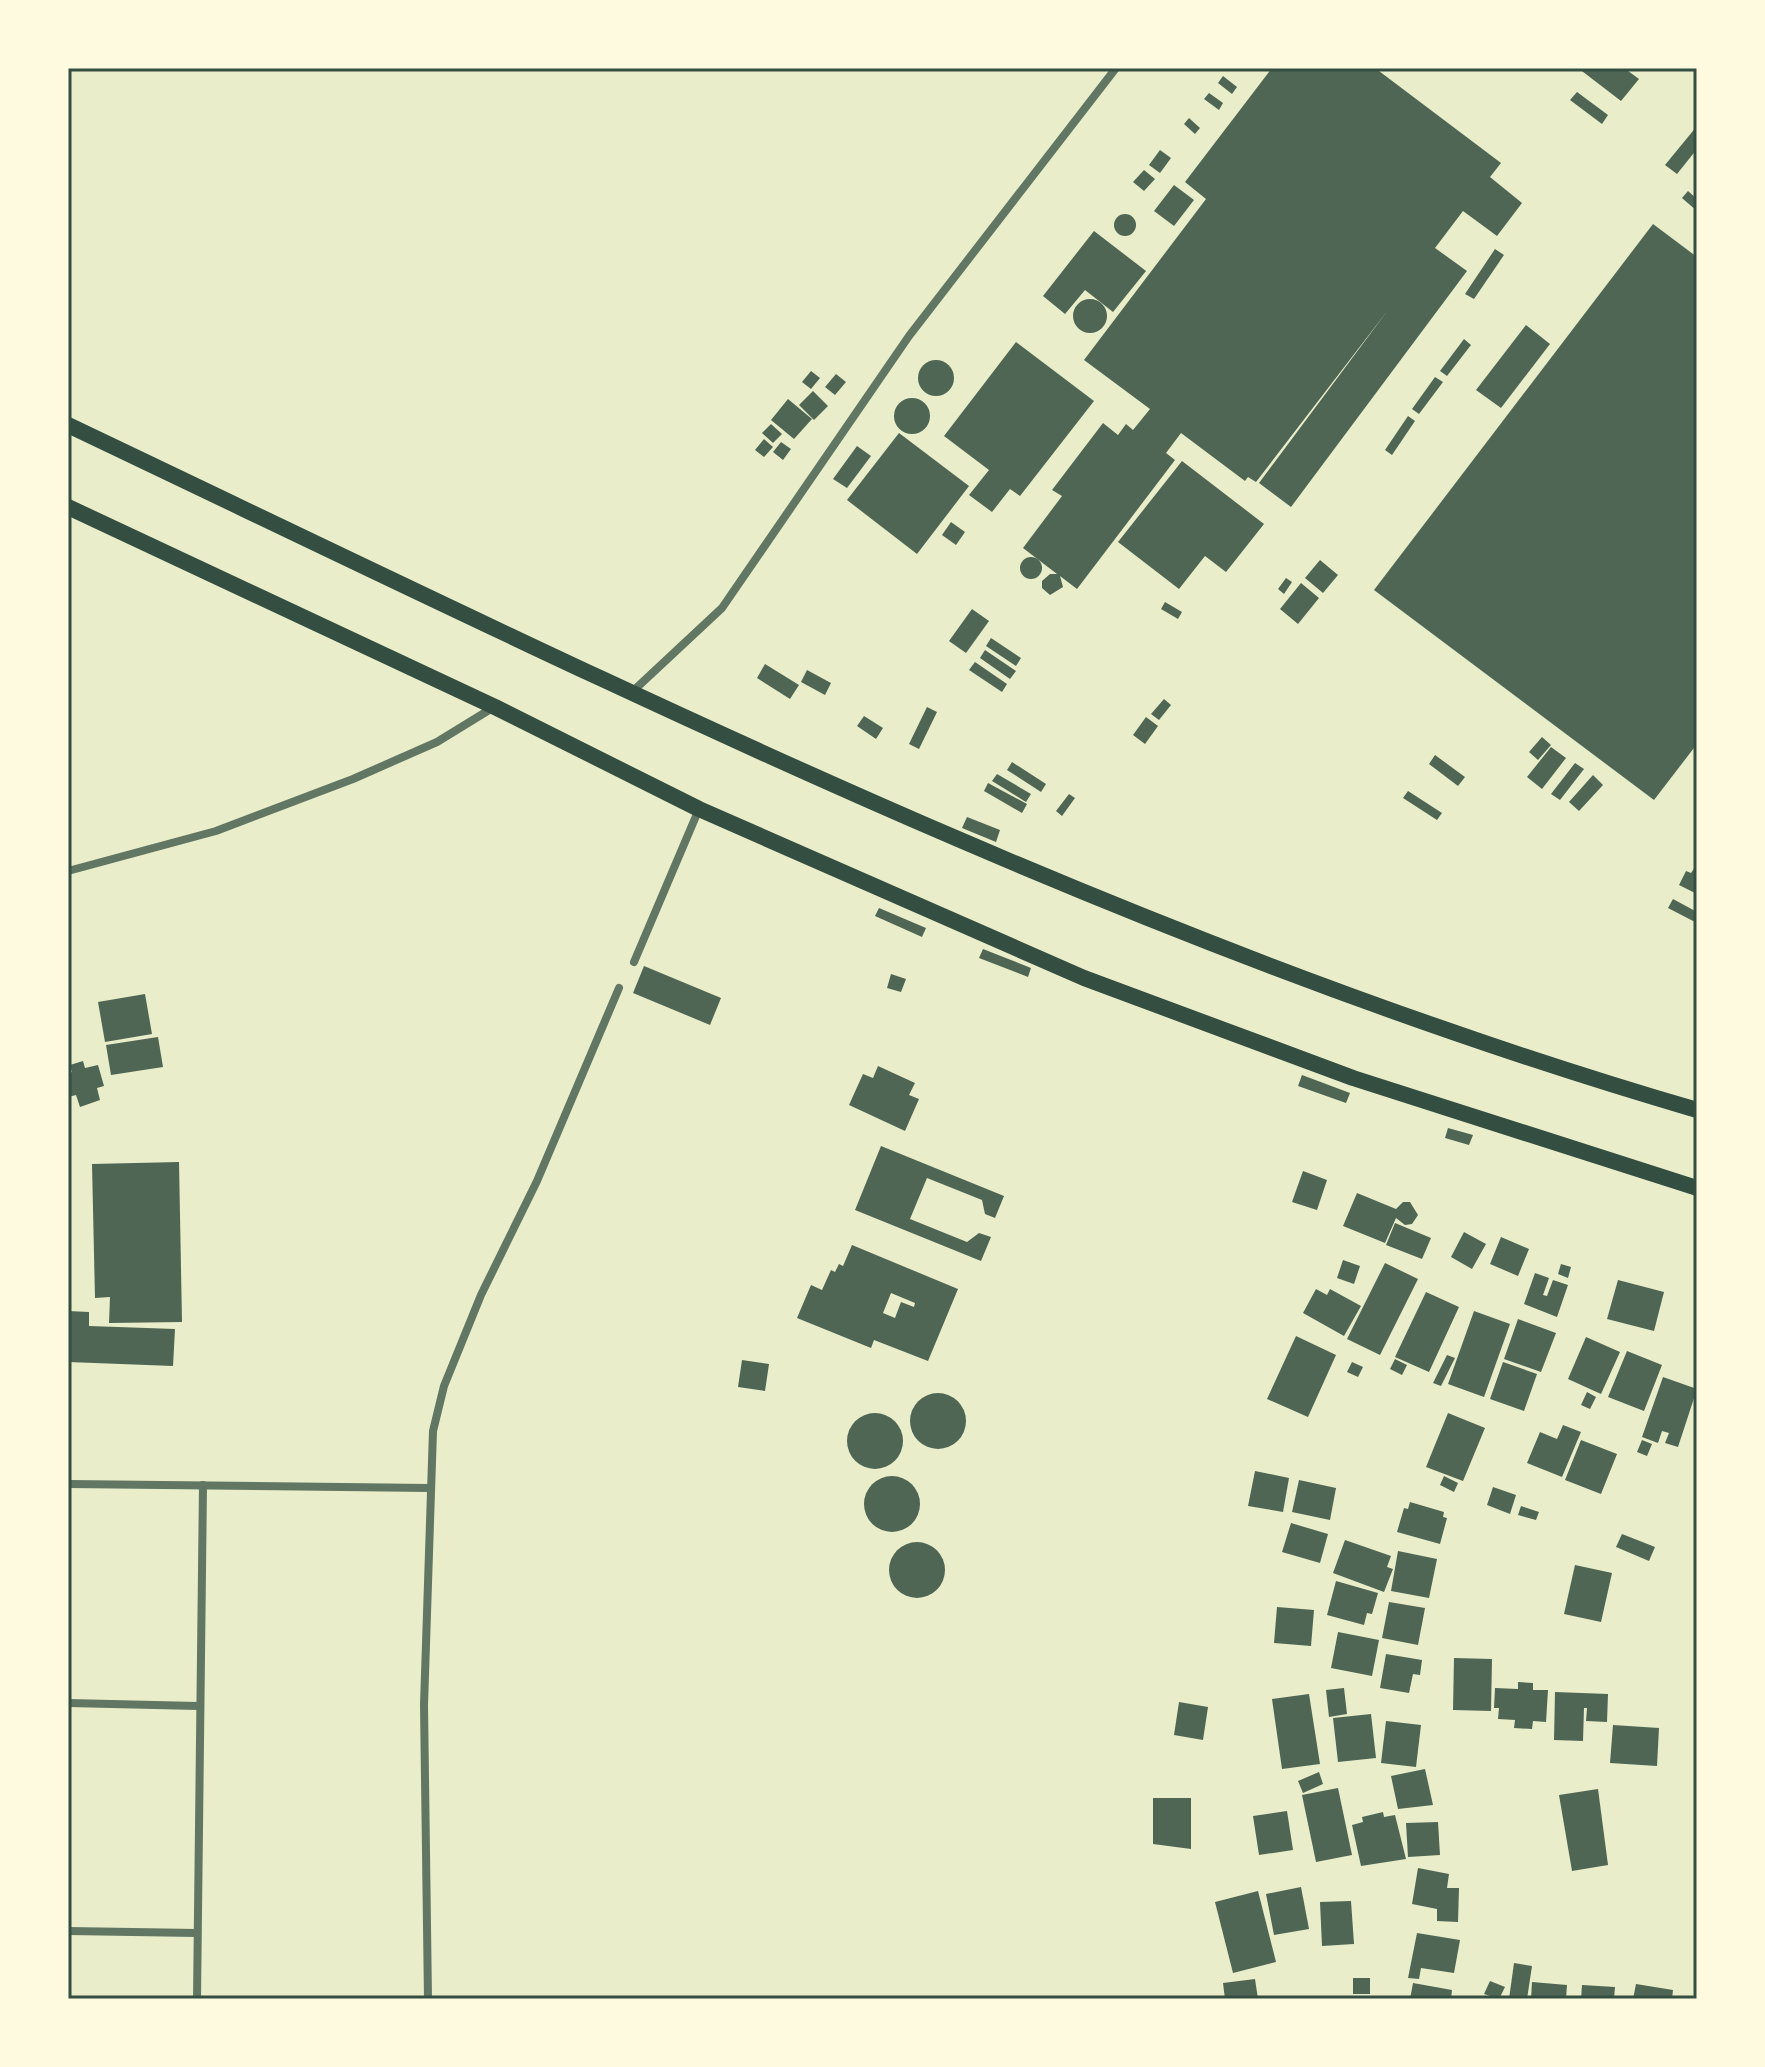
<svg xmlns="http://www.w3.org/2000/svg" width="1765" height="2067" font-family="Montserrat,sans-serif">
<style>
.building{fill:#4f6655;fill-rule:evenodd}
.lines{fill:none;stroke-linecap:round;stroke-linejoin:round}
.minor{stroke:#617663;stroke-width:8}
.trunk{stroke:#344e41;stroke-width:16}
.neatline{fill:none;stroke:#344e41;stroke-width:3}
</style>
<rect width="100%" height="100%" fill="#e9edc9"/>
<g class="building">
<path d="M1272,68h103l126,95 -11,14 32,26 -25,33 -34,-25 -28,37 32,23 -176,236 -32,-24 129,-173 -132,172 -8,-5 -3,4 -64,-48 -15,20 9,7 -98,129 -17,-13 3,11 -13,8 -8,-7v-7l8,-7h7l-34,-26 39,-52 -10,-6 51,-67 15,12 8,-11 7,6 17,-21 -66,-49 122,-161 -21,-17z"/>
<path d="M1578,68h46l15,11 -18,22z"/>
<path d="M1223,76l14,11 -5,7 -14,-11z"/>
<path d="M1577,92l31,23 -6,9 -32,-24z"/>
<path d="M1209,93l14,10 -4,7 -15,-11z"/>
<path d="M1189,118l11,10 -5,6 -11,-10z"/>
<path d="M1697,126v23l-20,25 -12,-9z"/>
<path d="M1160,150l11,8 -11,15 -11,-8z"/>
<path d="M1144,170l11,9 -11,12 -11,-9z"/>
<path d="M1174,185l20,15 -20,26 -20,-15z"/>
<path d="M1688,191l9,8v12l-15,-13z"/>
<circle cx="1125" cy="225" r="11"/>
<path d="M1653,224l44,33v487l-43,56 -280,-210z"/>
<path d="M1094,231l52,40 -33,41 -28,-22 -20,24 -22,-18z"/>
<path d="M1495,249l9,6 -30,44 -9,-5z"/>
<circle cx="1090" cy="316" r="17"/>
<path d="M1526,325l24,19 -49,64 -25,-18z"/>
<path d="M1464,339l7,6 -24,31 -7,-5z"/>
<path d="M1016,342l78,59 -74,95 -10,-7 -18,23 -23,-17 20,-25 -45,-34z"/>
<circle cx="936" cy="378" r="18"/>
<path d="M811,371l9,7 -9,11 -9,-7z"/>
<path d="M836,374l10,8 -11,13 -10,-8z"/>
<path d="M1435,377l8,5 -24,32 -7,-5z"/>
<path d="M813,391l15,15 -14,14 -15,-15z"/>
<circle cx="912" cy="416" r="18"/>
<path d="M788,399l24,20 -18,20 -23,-19z"/>
<path d="M1408,416l7,5 -23,34 -7,-5z"/>
<path d="M771,424l11,10 -9,9 -11,-10z"/>
<path d="M899,433l70,53 -52,68 -70,-54z"/>
<path d="M764,439l9,8 -9,10 -9,-7z"/>
<path d="M781,442l10,7 -8,11 -10,-8z"/>
<path d="M857,446l14,10 -24,32 -14,-9z"/>
<path d="M1182,461l82,63 -38,48 -21,-16 -26,33 -61,-47z"/>
<path d="M951,522l14,10 -9,13 -14,-10z"/>
<circle cx="1031" cy="568" r="11"/>
<path d="M1320,560l18,15 -15,18 -18,-15z"/>
<path d="M1286,578l6,4 -8,12 -6,-5z"/>
<path d="M1301,583l18,15 -21,26 -18,-15z"/>
<path d="M1165,602l17,10 -4,7 -17,-10z"/>
<path d="M972,609l17,12 -23,32 -17,-12z"/>
<path d="M991,638l30,20 -5,8 -30,-20z"/>
<path d="M985,650l31,21 -6,8 -30,-21z"/>
<path d="M975,662l32,22 -5,8 -33,-22z"/>
<path d="M765,664l34,21 -9,14 -33,-21z"/>
<path d="M807,670l24,13 -6,12 -24,-13z"/>
<path d="M1164,699l7,6 -12,15 -8,-6z"/>
<path d="M927,707l10,5 -18,37 -10,-5z"/>
<path d="M864,716l19,12 -7,11 -19,-13z"/>
<path d="M1146,717l12,9 -13,18 -12,-9z"/>
<path d="M1542,737l9,8 -13,15 -9,-8z"/>
<path d="M1551,747l15,11 -24,31 -15,-12z"/>
<path d="M1435,755l30,22 -7,9 -29,-22z"/>
<path d="M1012,762l34,22 -5,8 -34,-22z"/>
<path d="M1575,763l9,6 -24,31 -9,-6z"/>
<path d="M997,774l34,20 -5,8 -34,-21z"/>
<path d="M1593,775l10,10 -24,26 -10,-9z"/>
<path d="M988,783l39,21 -5,9 -38,-22z"/>
<path d="M1408,791l34,22 -5,7 -34,-22z"/>
<path d="M1069,794l6,4 -13,18 -6,-5z"/>
<path d="M967,817l33,13 -4,12 -34,-14z"/>
<path d="M1695,867l2,1v26l-18,-9 7,-14 5,2z"/>
<path d="M1673,899l24,13v11l-29,-15z"/>
<path d="M879,908l47,20 -4,9 -47,-21z"/>
<path d="M983,949l48,19 -3,9 -49,-19z"/>
<path d="M644,966l77,32 -11,27 -77,-32z"/>
<path d="M891,974l15,5 -5,13 -14,-4z"/>
<path d="M145,994l7,40 -47,8 -7,-40z"/>
<path d="M158,1037l5,30 -52,8 -5,-30z"/>
<path d="M83,1061l2,7 13,-3 6,21 -7,2 3,12 -20,7 -4,-12 -8,2v-23l4,-2 -2,-7z"/>
<path d="M878,1066l37,17 -6,12 10,4 -14,32 -56,-26 14,-31 10,4z"/>
<path d="M1302,1075l48,18 -4,10 -48,-17z"/>
<path d="M1448,1128l25,7 -4,10 -24,-7z"/>
<path d="M881,1146l123,50 -9,22 -10,-4 -3,-14 -55,-22 -17,41 57,23 12,-9 12,4 -10,24 -126,-51z"/>
<path d="M179,1162l3,160 -73,1 1,-26 -15,1 -3,-134z"/>
<path d="M1303,1171l24,9 -10,30 -25,-8z"/>
<path d="M1357,1193l39,16 7,-7h7l8,13 -6,9 -7,1 -9,-7 -11,25 -42,-17z"/>
<path d="M1395,1223l36,15 -9,21 -36,-14z"/>
<path d="M1464,1232l22,12 -14,25 -21,-12z"/>
<path d="M1501,1237l28,12 -11,27 -28,-12z"/>
<path d="M852,1245l106,44 -30,72 -54,-21 -3,8 -74,-30 14,-33 11,5 9,-20 4,2 4,-8 4,2zM891,1293l24,10 -1,4 -13,-5 -6,16 -12,-5z"/>
<path d="M1343,1260l17,6 -6,18 -17,-6z"/>
<path d="M1385,1263l33,16 -38,76 -33,-16z"/>
<path d="M1561,1264l10,3 -3,11 -10,-4z"/>
<path d="M1535,1273l14,5 -6,17 4,1 6,-16 15,5 -11,32 -33,-13z"/>
<path d="M1618,1280l46,12 -10,39 -47,-12z"/>
<path d="M1316,1289l11,6 3,-6 31,17 -17,30 -41,-23z"/>
<path d="M1426,1292l33,15 -30,65 -34,-15z"/>
<path d="M68,1311l21,1v14l86,3 -2,37 -105,-4z"/>
<path d="M1474,1311l36,13 -26,73 -36,-13z"/>
<path d="M1518,1319l38,14 -15,39 -37,-13z"/>
<path d="M1296,1336l40,19 -28,62 -41,-18z"/>
<path d="M1586,1337l34,15 -19,42 -33,-15z"/>
<path d="M1627,1351l35,14 -18,46 -36,-14z"/>
<path d="M1447,1355l8,3 -14,28 -8,-3z"/>
<path d="M1395,1359l12,6 -5,10 -12,-6z"/>
<path d="M742,1360l27,4 -4,27 -27,-4z"/>
<path d="M1352,1362l11,5 -5,10 -11,-5z"/>
<path d="M1503,1362l34,12 -13,37 -34,-12z"/>
<path d="M1663,1377l34,12 -19,58 -13,-4 4,-10 -7,-2 -4,12 -16,-6z"/>
<path d="M1587,1392l9,5 -6,12 -9,-4z"/>
<circle cx="938" cy="1421" r="28"/>
<circle cx="875" cy="1441" r="28"/>
<path d="M1448,1413l37,15 -22,53 -37,-14z"/>
<path d="M1563,1425l18,7 -19,45 -35,-14 13,-31 17,7z"/>
<path d="M1581,1440l36,14 -16,40 -36,-14z"/>
<path d="M1642,1440l10,4 -5,12 -10,-4z"/>
<path d="M1255,1471l34,7 -6,34 -35,-6z"/>
<circle cx="892" cy="1504" r="28"/>
<path d="M1444,1476l14,7 -4,9 -14,-7z"/>
<path d="M1299,1480l37,8 -6,32 -38,-8z"/>
<path d="M1493,1487l23,8 -6,19 -23,-9z"/>
<path d="M1410,1502l34,10 -1,5 4,1 -7,26 -43,-12 7,-24 4,1z"/>
<path d="M1521,1506l18,6 -3,8 -18,-5z"/>
<path d="M1291,1523l37,11 -8,29 -38,-11z"/>
<path d="M1622,1534l33,13 -6,14 -33,-14z"/>
<path d="M1345,1540l46,16 -4,11 6,2 -9,23 -51,-19z"/>
<circle cx="917" cy="1570" r="28"/>
<path d="M1398,1551l39,8 -8,39 -38,-7z"/>
<path d="M1575,1565l37,8 -11,49 -37,-8z"/>
<path d="M1336,1581l42,12 -6,21 -5,-1 -3,12 -37,-10z"/>
<path d="M1389,1602l36,6 -7,37 -36,-7z"/>
<path d="M1277,1607l37,3 -3,36 -37,-3z"/>
<path d="M1338,1632l41,8 -7,36 -41,-8z"/>
<path d="M1386,1654l36,6 -2,15 -7,-1 -4,19 -29,-5z"/>
<path d="M1454,1658l38,1 -1,52 -38,-1z"/>
<path d="M1518,1682l15,1v7h15l-2,32 -13,-1 -1,8 -18,-1 1,-8 -17,-1 1,-11h-5l1,-20 23,1z"/>
<path d="M1344,1688l3,26 -18,3 -3,-27z"/>
<path d="M1555,1692l53,2 -1,28 -21,-1 1,-13h-3l-1,33 -29,-1z"/>
<path d="M1309,1694l11,70 -38,5 -10,-70z"/>
<path d="M1179,1702l29,5 -5,33 -29,-5z"/>
<path d="M1371,1714l5,44 -38,4 -5,-44z"/>
<path d="M1386,1721l35,4 -5,42 -35,-4z"/>
<path d="M1613,1725l46,3 -2,38 -47,-3z"/>
<path d="M1425,1769l8,36 -35,4 -7,-33z"/>
<path d="M1319,1772l4,12 -20,9 -5,-12z"/>
<path d="M1338,1788l14,67 -36,7 -14,-67z"/>
<path d="M1598,1789l10,76 -36,6 -13,-76z"/>
<path d="M1153,1798h38v51l-38,-5z"/>
<path d="M1287,1811l6,39 -34,5 -6,-39z"/>
<path d="M1383,1812l1,5 11,-2 11,44 -45,7 -9,-41 11,-3 -1,-5z"/>
<path d="M1438,1822l2,33 -32,2 -2,-34z"/>
<path d="M1418,1868l31,6 -2,14h12l-1,34 -21,-1v-12l-25,-5z"/>
<path d="M1301,1887l8,42 -35,6 -8,-41z"/>
<path d="M1258,1891l18,71 -43,11 -18,-71z"/>
<path d="M1351,1901l3,43 -32,2 -2,-44z"/>
<path d="M1417,1933l43,7 -6,33 -33,-5 -2,11 -11,-1z"/>
<path d="M1514,1963l18,3 -5,33h-18z"/>
<rect x="1353" y="1978" width="17" height="16"/>
<path d="M1255,1979l3,20h-33l-2,-16z"/>
<path d="M1490,1981l15,6 -6,12 -15,-5z"/>
<path d="M1532,1982l35,3 -1,14h-35z"/>
<path d="M1413,1983l39,7 -1,9h-41z"/>
<path d="M1636,1984l37,6 -1,9h-39z"/>
<path d="M1582,1985l33,2 -1,12h-33z"/>
</g>
<g class="lines">
<g class="minor">
<path d="M632,692l90,-84 187,-272 207,-268"/>
<path d="M68,871l148,-40 137,-52 84,-37 57,-35"/>
<path d="M634,962l65,-153"/>
<path d="M68,1484l361,4"/>
<path d="M68,1703l130,3"/>
<path d="M68,1931l129,2"/>
<path d="M197,1999l6,-514"/>
<path d="M428,1999l-4,-294 9,-274 11,-45 37,-91 56,-114 82,-193"/>
</g>
<g class="trunk">
<path d="M68,425c532,253 1062,520 1629,685"/>
<path d="M68,507l427,200 204,102 385,169 269,100 344,110"/>
</g>
</g>
<rect width="1765" height="2067" fill="none" stroke="#fefae0" stroke-width="140"/>
<rect x="70" y="70" width="1625" height="1927" class="neatline"/>
</svg>
